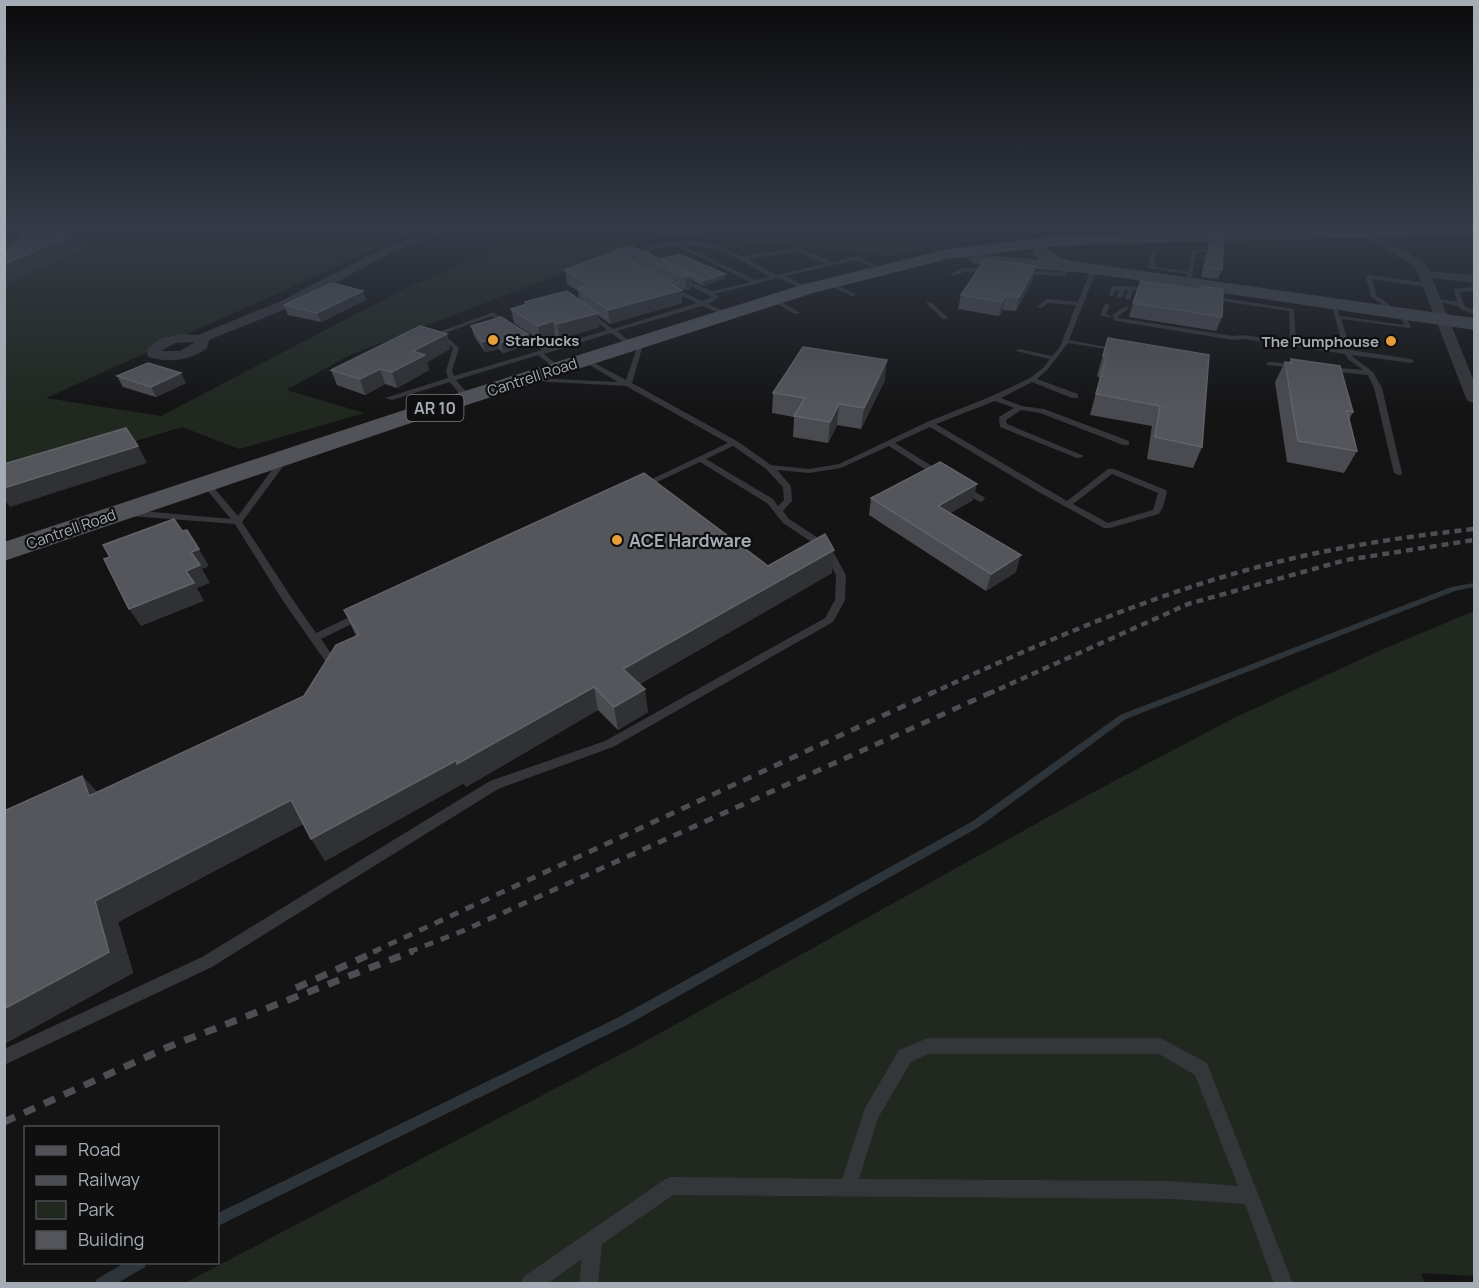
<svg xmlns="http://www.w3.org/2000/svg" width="1479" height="1288" font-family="Manrope,sans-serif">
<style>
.green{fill:#202820}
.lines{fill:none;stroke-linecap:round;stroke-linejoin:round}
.stream{fill:#2d353a;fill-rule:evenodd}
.lane{fill:#35363a;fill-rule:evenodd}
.street{fill:#35363a;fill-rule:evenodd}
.secondary{fill:#43454a;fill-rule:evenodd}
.primary{fill:#515359;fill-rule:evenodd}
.rail-far2{stroke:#4c4e53;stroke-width:4.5;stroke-dasharray:7 5;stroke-linecap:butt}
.rail-far1{stroke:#4c4e53;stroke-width:5;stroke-dasharray:9 8;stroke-linecap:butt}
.rail{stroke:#4c4e53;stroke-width:7;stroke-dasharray:12 10;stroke-linecap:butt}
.wall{fill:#4a4b50}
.shaded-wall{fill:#303134}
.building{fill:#54565b;stroke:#616369;stroke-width:1.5}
.poi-dot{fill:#e69e3a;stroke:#0f0f10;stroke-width:2}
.labels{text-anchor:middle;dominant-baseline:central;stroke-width:4.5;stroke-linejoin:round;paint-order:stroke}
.far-poi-label{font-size:15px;font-weight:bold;fill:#a6acb5;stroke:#0f0f10;text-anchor:start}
.far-street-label{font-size:15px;fill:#a6acb5;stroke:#0f0f10}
.shield{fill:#0f0f10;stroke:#797d84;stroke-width:1.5}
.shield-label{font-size:16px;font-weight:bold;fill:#a6acb5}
.poi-label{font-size:18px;font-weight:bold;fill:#a6acb5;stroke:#0f0f10;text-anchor:start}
</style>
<rect width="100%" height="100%" fill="#141415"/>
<g class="green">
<path d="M5,227h419l-378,171 115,18 241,-126 146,-63h281l-8,7 104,16 -34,6 -227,-22 -314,121 -64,35 79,23 -126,36 -57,-22 -177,54z"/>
<path d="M1474,611v665l-53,-3 4,11h-1242l459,-241 444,-247 148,-78 147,-68z"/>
</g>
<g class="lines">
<g class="stream">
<path d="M1474,583v4l-19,4 -329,128 -147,108 -350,197 -411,202v-13l403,-197 352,-195 147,-106 331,-128z"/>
<path d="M126,1262h20l-1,5 -29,17h-21l2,-5z"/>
</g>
<g class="lane">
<path d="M87,227l23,2 52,-2 -52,6z"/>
<path d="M28,236l5,1 -29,11v-3z"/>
<path d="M695,241l26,5 22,10 55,-8 34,14 25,-6 29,14 -5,1 -25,-11 -71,16 24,12 1,1 -3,2 -28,-13 -64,16 4,3 -1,1 -10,6 22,10v2h-4l-24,-10 -85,25 16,13v2h-4l-18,-13 -67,21 17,14v2h-4l-19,-15 -82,25 14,16v4h-6l-14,-18 -58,18 -7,-2 63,-20 -2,-7 7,-23 -17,-15 55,-20h4l53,35 59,-18 -21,-16v-2h4l23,17 84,-26 -28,-13v-2h4l30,13 9,-4 -36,-18v-2h4l32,14 39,-9 -76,-37 -18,3 -15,8 3,4h-4l-5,-4c13,-15 41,-15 59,-15zM681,245c37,0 59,14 89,32l-14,3zM797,252l29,12 -50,11 -28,-16zM492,316l50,34 -88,26 -2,-5 7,-23 -16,-14z"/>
<path d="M1214,249v2l-18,2 -5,28 -5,-1 1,-6 -39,-6 4,-18 5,1 -3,16 34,4 4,-20z"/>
<path d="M1066,265l3,2 -3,7 -3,2 -42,-2 -3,-2 3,-2 40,2z"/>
<path d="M990,267l2,1v2l-27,2 -12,4 -3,-2 14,-6z"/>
<path d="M1094,267l3,2 -28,71 43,8v2l-44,-7 -21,27 -10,9 41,15v4h-6l-40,-16 -31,16 21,8 22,3 85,32v4h-6l-83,-32 -19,-3 -15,10 1,4 77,32 -4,2h-3l-77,-31 -1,-10 15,-9 -19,-7 -59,23 131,77 41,-32h6l52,21 1,2 -4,15 -4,7 -49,14h-6l-67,-37 -107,-64 -35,16 48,30v4h-6l-48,-31 -48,22 -32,5 -32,-3 14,16 1,15 -9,10 6,8 40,26 17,30 -1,25 -12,22 -220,125 -115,42 -286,178 -208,98v-16l198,-92 288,-176 115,-40 220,-123 10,-18 1,-25 -14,-26 -39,-26 -16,-20 -67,-41 -56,26 -3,1 -4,-3 91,-43 -102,-57 -93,-5 -4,-2 2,-1 87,4 -35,-21v-2l2,-1 41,22 13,-38 5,-1 -12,42 105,58 34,24 38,4 30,-5 88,-42 65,-26 38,-18 13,-10 7,-9 -34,-8 3,-2 33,7 8,-9 16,-42 -28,-2 -6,5 -5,-1 10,-8 31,3 13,-33zM733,446l33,23 17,18 1,13 -6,6 -5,-7 -67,-40zM1112,474l46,19 -5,17 -45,13 -35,-19z"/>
<path d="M1369,275l59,8 3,2 -3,2 -56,-8 5,17 12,8 2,7 -3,2 -3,-2 -2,-6 -12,-8 -5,-20z"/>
<path d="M829,281l26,13 1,1 -5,1 -24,-12 -1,-1z"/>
<path d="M1114,286h17l22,4 -3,2 -17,-2 -2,8 -3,2 -3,-2 3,-8h-3l-3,8 -5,-1 2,-7h-3l-3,6h-4l2,-8z"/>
<path d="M1474,287v4l-15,1 6,15 9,3v4l-14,-5 -2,-3 -27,-6 3,-2 23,4 -3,-13z"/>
<path d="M1210,296l84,13 2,34 48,6 -13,-46h4l5,13 64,9 -5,-12 5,-1 7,15 -1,1 -69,-9 10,31 60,9 3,2 -3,2 -59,-8 1,2 20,15 9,16 20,85 -1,2h-3l-4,-2 -20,-85 -6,-13 -39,-4 -3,-2 3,-2 34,3 -15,-11 -3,-5 -101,-15 -11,1 -117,-19 -2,-1 -2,-5 14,-9 3,2 -11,8 1,2 114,18 11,-1 46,7 -1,-31 -81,-12 -1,-1z"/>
<path d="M774,298l25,14 1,1 -5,1 -23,-13v-2z"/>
<path d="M927,302h4l16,15v2h-4l-16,-15z"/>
<path d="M1105,304l5,1 -4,9 5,2v2l-11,-3z"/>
<path d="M1269,362l27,2 3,2 -3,2 -29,-3v-2z"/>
<path d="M283,455h6l1,2 -48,65 49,75 25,36 40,-19h8l1,2 -1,2 -43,21 20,29 -5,4 -4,-1 -49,-70 -48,-77 -104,-8 -4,-3 4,-3 100,9 -30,-36 4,-3 3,1 30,35z"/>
<path d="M964,486l20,11 1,2 -4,3 -3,-1 -17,-10 -1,-2z"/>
<path d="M928,1038h232l47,25 86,221h-19l-29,-80 -73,-5 -499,-4 -71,49 -4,40h-19l3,-25 -35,25h-26l2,-7 141,-97 6,-3 172,2 23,-71 34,-58zM928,1054h231l36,21 43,111 -66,-5 -313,-2 19,-61 33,-56z"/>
</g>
<g class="street">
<path d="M443,227h14l-65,25 -101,55 -82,33 -2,8c-17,13 -38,15 -58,9l-2,-3 1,-6 14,-10 21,-4 15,1 83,-34 103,-53zM195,342l-15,9h-19l14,-8z"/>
<path d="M1348,227h12l64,34 5,10 45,4v8l-42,-5 42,103v22l-6,-2 -2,-3 -51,-132z"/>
</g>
<path class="secondary" d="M1040,246c12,3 18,13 32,15l402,57v12l-387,-57 -112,-9 -8,-5 8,-5 64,6 -7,-9z"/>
<path class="primary" d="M1412,227h62v8l-377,9 -51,3 -98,12 -135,34 -399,129 -410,139v-19l394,-130 403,-127 147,-36 98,-12 51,-3z"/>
<g class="rail-far2">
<path d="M930,694c106,-49 215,-97 328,-127 71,-19 143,-30 216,-38"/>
<path d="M988,694l200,-90 158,-44 128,-20"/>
</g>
<g class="rail-far1">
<path d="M373,952l561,-260"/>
<path d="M409,952l56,-22 527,-238"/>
</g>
<g class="rail">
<path d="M296,988l81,-37"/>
<path d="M4,1122l164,-75 245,-96"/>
</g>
</g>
<g class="wall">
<path d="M1212,236l12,2 -2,32 -4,9 -17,-2 5,-23 3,-7h-1v-2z"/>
<path d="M628,246l34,14 63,14v5l-23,7 -11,-7v10l-5,1 -13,-6 9,6v13l-72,21 -12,-9 1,12 -39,12 -5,-3 -14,5 -27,-18 -3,-14 15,-5 -1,-2 54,-2 -1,-9 -11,-7 -2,-14z"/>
<path d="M1033,280l-17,31 -13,-1 -4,6 -41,-7 3,-14z"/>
<path d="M1202,286l20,31 -6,14 -87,-14 4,-14 67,-13z"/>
<path d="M363,291l3,9 -45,22 -33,-7 -4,-10z"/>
<path d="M471,326l57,8 2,10 -27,9 -4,-4 -14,3 -11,-16z"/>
<path d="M447,334l3,15 -23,13 2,8 -32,18 -12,-4 -20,11 -28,-10 -6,-15z"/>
<path d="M1108,338l94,109 -9,21 -46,-9 5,-33 -62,-11 10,-37 -3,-2z"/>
<path d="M1291,359l62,53 -4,8 8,31 -13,22 -57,-11 -12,-80 10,-20h4z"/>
<path d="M117,376l69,7 -30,14 -33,-10z"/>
<path d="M885,380l-24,49 -24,-4 -9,18 -35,-6 1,-20 -22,-4 1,-20z"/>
<path d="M871,498l102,2 -23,13 66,59 -30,19 -117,-76z"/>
<path d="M768,566l64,7 -192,111 8,28 -30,18 -20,-20 -132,77 -2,-4 -139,78 -22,-37 -185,98 15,51 -129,71v-233l78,-35 15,16 207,-96 52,-60 -12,-26z"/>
</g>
<g class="shaded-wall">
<path d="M4,227h46l-46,4z"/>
<path d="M74,227h9l2,4 -6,21 -75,32v-20z"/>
<path d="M1036,266l-3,14 -17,31 3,-14z"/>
<path d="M725,274v5l-23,7v-5z"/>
<path d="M690,276l1,13 -5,1 -1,-13z"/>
<path d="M673,281v11l9,-2v13l-72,21 -2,-14 60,-28z"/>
<path d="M363,291l3,9 -45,22 -4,-9z"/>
<path d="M1006,295l-3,15 -4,6 3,-14z"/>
<path d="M598,313l1,14 -39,12 -3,-15z"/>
<path d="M553,321l2,15 -14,5 -3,-15z"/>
<path d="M447,334l3,15 -23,13 2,8 -32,18 -5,-16 21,-21z"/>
<path d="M528,334l2,10 -27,9 -2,-10z"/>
<path d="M497,339l2,10 -14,3 -3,-10z"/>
<path d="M887,360l-2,20 -24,49 3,-21z"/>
<path d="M380,369l5,15 -20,11 -5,-16z"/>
<path d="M181,373l5,10 -30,14 -5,-10z"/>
<path d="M839,404l-2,21 -9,18 2,-21z"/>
<path d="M138,446l9,17 -137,44 -6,-8v-11z"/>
<path d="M977,484l-4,16 -39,23 4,-17z"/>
<path d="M199,549l10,17 -7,3 8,14 -13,5 7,13 -63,25 -12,-17 57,-38 5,-19z"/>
<path d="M834,550l-2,23 -206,119 -3,-23z"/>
<path d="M1021,555l-5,17 -30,19 5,-17z"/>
<path d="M594,687l4,23 -132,77 -2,-4 -139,78 -14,-22z"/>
<path d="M645,689l3,23 -30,18 -4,-23z"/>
<path d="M82,776l21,23 -14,-3z"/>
<path d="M291,800l14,23 -187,99 15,51 -129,71v-35l91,-108z"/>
</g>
<g class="building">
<path d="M32,227h42l-3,9 -67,28v-10z"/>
<path d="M1212,236l12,2 -2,32 -17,-2 5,-23 10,-3 -1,-3h-8z"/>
<path d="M628,246l19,6 43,24 -5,1 -51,-23 -7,1 1,5 45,21 -5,1 14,8 -74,20 -30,-22 11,-3 -24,-15z"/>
<path d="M679,254l46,20 -23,7 -41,-22z"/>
<path d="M985,259l51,7 -17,31 -13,-2 -4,7 -41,-7z"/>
<path d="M1141,281l60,9 1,-4 20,3 1,4 -1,24 -89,-14z"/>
<path d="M332,283l31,8 -46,22 -33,-8z"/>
<path d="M567,291l31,22 -41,11 -4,-3 -15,5 -27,-17 16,-5 -2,-2z"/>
<path d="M501,317l27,17 -27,9 -4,-4 -15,3 -11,-16z"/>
<path d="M420,326l27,8 -34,17 12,4 -33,17 -12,-3 -20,10 -29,-9z"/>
<path d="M1108,338l101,17 -7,92 -47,-10 5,-31 -64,-12 10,-36 -3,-2z"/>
<path d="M803,347l84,13 -23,48 -25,-4 -9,18 -36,-6 11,-18 -32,-5z"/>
<path d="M1291,359l49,7 13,46 -6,-1 10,40 -59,-10 -13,-79 7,1z"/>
<path d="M148,363l33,10 -30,14 -34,-11z"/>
<path d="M126,428l12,18 -134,42v-24z"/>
<path d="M940,462l37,22 -39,22 83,49 -30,19 -120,-76z"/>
<path d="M644,473l124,93 57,-32 9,16 -211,119 22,20 -31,18 -20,-20 -137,77v-4l-146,79 -20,-39 -196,101 14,51 -105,57v-198l78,-35 7,20 215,-100 32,-51 23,-10 -15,-25z"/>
<path d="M174,519l8,12 5,-1 12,19 -8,3 9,13 -14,6 8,12 -65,26 -25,-50 6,-2 -7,-12z"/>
</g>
<linearGradient id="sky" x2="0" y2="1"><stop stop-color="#0b0b0c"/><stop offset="0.56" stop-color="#343a46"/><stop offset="1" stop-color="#343a46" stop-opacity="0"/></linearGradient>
<rect width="1479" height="407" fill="url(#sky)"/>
<g class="poi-dot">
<circle cx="493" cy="340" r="6"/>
<circle cx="1391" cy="341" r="6"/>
<circle cx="617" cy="540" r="6"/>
</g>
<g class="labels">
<g class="far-poi-label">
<text x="505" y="340">Starbucks</text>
<text x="1379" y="341" text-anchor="end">The Pumphouse</text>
</g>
<g class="far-street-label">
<text transform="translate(532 377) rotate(-18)">Cantrell Road</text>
<text transform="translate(71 529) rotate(-19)">Cantrell Road</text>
</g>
<rect class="shield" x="406.5" y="395" width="57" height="26" rx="4.5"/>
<g class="shield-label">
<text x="435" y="408">AR 10</text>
</g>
<g class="poi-label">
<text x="629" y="540">ACE Hardware</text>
</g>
</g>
<rect width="1479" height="1288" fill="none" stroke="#a6acb5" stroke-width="12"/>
<rect x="24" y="1126" width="195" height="138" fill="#0f0f10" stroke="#4b4e52" stroke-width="1.5"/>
<rect x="36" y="1146" width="30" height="9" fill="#515359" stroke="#4b4e52" stroke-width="1.5"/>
<text x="78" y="1156" font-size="18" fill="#a6acb5">Road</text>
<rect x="36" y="1176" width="30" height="9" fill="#4c4e53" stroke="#4b4e52" stroke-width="1.5"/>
<text x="78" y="1186" font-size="18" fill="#a6acb5">Railway</text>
<rect x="36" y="1201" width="30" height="18" fill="#202820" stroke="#4b4e52" stroke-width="1.5"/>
<text x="78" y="1216" font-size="18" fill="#a6acb5">Park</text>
<rect x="36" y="1231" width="30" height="18" fill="#54565b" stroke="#4b4e52" stroke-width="1.5"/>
<text x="78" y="1246" font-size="18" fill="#a6acb5">Building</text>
</svg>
